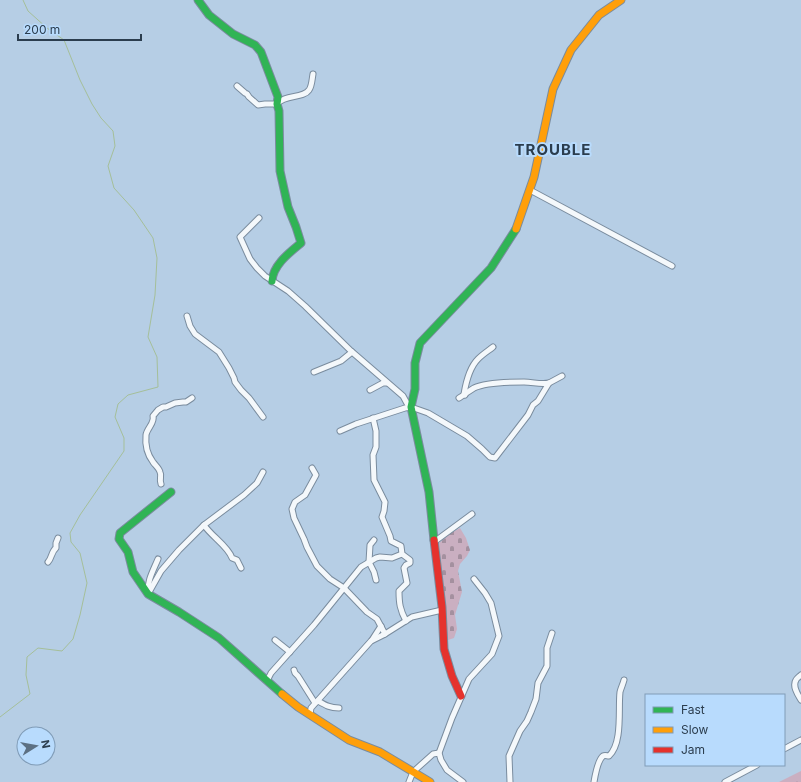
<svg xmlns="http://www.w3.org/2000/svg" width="801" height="782" font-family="Inter,sans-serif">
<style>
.forest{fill:url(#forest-firs)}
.cemetery{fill:url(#cemetery-stones)}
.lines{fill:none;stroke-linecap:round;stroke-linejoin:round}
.stream{stroke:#a5bf99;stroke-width:1}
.street-casing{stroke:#7a8c9e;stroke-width:7}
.fast-casing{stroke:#7a8c9e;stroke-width:9}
.slow-casing{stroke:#7a8c9e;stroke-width:9}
.jam-casing{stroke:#7a8c9e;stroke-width:9}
.street{stroke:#f4f8fb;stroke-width:5}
.fast{stroke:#30b455;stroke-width:7}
.slow{stroke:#ff9f0a;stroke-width:7}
.jam{stroke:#e5322d;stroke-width:7}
.labels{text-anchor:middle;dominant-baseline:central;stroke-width:4;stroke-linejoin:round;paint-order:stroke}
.district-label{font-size:15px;font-weight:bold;letter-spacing:1px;fill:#2b3d4e;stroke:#b8dbfd}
</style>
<defs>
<pattern id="forest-firs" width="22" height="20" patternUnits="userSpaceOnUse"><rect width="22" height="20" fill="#caafc1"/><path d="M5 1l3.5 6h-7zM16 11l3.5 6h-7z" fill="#a4909f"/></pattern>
<pattern id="cemetery-stones" width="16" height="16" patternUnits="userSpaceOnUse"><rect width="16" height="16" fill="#caafc1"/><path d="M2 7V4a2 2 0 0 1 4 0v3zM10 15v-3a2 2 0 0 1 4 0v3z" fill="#a4909f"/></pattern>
</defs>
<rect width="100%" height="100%" fill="#b6cee5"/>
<path class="forest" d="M801,771v11h-22z"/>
<path class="cemetery" d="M460,528l6,10 4,12 -3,6 -7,8 -2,7 4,21 -7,23 2,14 -3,9 -6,2 -2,-5 -7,-92 12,-10z"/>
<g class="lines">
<path class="stream" d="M0,717l30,-23 -4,-19 1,-18 11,-9 24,3 11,-12 7,-24 7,-32 -7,-30 -9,-11 -1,-9 10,-18 44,-64v-13l-9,-21 3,-13 10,-9 30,-8 -1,-30 -9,-20 7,-42 2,-37 -4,-20 -19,-28 -20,-22 -6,-22 7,-20 -2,-15 -12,-13 -9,-14 -12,-24 -16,-40 -17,-12 -19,-17 -5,-11"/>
<defs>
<g id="street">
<path d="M237,86l8,7 2,1 2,3 9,8 7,-1h12c8,-10 26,-5 32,-14 3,-4 3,-11 4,-16"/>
<path d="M530,190l142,76"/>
<path d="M259,218l-19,19 10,22 7,9 8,8 23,15 17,15 46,45 52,45 6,11"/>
<path d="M187,316l3,10 5,8 24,18 10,16 5,10 1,4 6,8 8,8 14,19"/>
<path d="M314,372l27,-11 11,-9"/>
<path d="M549,383l13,-7"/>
<path d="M370,390l13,-7h4"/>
<path d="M465,395l-1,-1c2,-12 5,-26 14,-35 5,-5 10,-8 15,-12"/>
<path d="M373,418l3,13v16l-3,8 1,25 11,22 -1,9 -2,6 8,19 1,5 10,5 1,8 8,6v3l-4,2 -2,3 3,15 -8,8c0,12 1,19 7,30"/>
<path d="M340,431l16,-7 49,-16 6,-1 17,6 39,23 15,13 8,8 5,1 33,-43 5,-10 5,-4 11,-18c-8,2 -16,-1 -25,-1 -14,0 -37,0 -50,6 -5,3 -10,7 -15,10"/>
<path d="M312,468l4,7 -11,20 -10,7 -3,7 2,9 10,21 3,8 10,19 13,13 14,9 23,24 10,7 8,15"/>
<path d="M161,484c-2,-5 1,-8 -1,-12 -1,-4 -5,-7 -7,-10 -6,-8 -8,-17 -7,-27 1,-7 9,-12 7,-19l5,-6 5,-3h3l9,-4 8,-1h3l6,-4"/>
<path d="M204,525c7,11 24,21 28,33l5,2 4,8"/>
<path d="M374,540l-4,5 -1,17 5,10 2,8"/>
<path d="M434,542l38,-28"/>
<path d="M48,562c4,-4 3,-10 8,-14v-5l2,-5"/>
<path d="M148,593c-1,-12 5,-22 10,-34"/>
<path d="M148,594l13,-23 18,-21 25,-25 40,-30 13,-12 6,-11"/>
<path d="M275,640l15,12"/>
<path d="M372,640l9,-14"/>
<path d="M294,670l1,3 3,3 17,27"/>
<path d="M801,675c-1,1 -5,4 -5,5 -4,6 2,15 5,20"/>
<path d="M267,681l4,-8 43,-48 47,-58 15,-9 4,-1 12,1 10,-4"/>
<path d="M318,701c7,4 12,7 21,7"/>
<path d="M310,714l1,-6 60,-67 14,-7 27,-17 30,-7"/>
<path d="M784,749l17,-9"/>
<path d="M409,782l4,-10 20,-18 6,-1"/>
<path d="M463,782l-16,-12 -6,-10 -2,-7 13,-35 17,-39 23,-25 7,-18 -8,-33 -6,-10 -11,-14"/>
<path d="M510,782l-1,-26 11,-25 7,-10 4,-9 5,-13 2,-16 9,-17v-18l5,-15"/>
<path d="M594,782c1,-6 4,-22 9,-26 2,-1 4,0 6,0 14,-13 9,-47 11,-64 1,-4 3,-8 4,-12"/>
<path d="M725,782l32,-17"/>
</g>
<g id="fast">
<path d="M198,0l11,15 24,19 22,11 6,7 17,45 -1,7 2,7 1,60 8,36 8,20 5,16c-12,10 -28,22 -29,38"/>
<path d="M171,492l-51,41 -1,6 9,13 5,20 15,22 31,18 40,26 63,56"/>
<path d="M434,540l-5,-48 -18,-85 4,-18v-26l5,-20 71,-75 25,-39"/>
</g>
<g id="slow">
<path d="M516,229l18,-52 19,-88 18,-39 28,-35 22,-15"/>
<path d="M282,694l16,13 51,33 31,12 50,30"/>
</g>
<path id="jam" d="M434,540l8,67 2,42 8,27 9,20"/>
</defs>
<use href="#street" class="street-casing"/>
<use href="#fast" class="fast-casing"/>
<use href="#slow" class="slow-casing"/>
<use href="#jam" class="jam-casing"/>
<use href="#street" class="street"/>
<use href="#fast" class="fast"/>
<use href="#slow" class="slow"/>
<use href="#jam" class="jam"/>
</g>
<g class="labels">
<g class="district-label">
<text x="553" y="149">TROUBLE</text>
</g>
</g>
<rect x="645" y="694" width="140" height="72" fill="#b8dbfd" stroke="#809cb7"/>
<rect x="653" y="707" width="20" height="6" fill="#30b455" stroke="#809cb7"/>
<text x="681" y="714" font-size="12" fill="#2b3d4e">Fast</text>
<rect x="653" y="727" width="20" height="6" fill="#ff9f0a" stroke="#809cb7"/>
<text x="681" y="734" font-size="12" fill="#2b3d4e">Slow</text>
<rect x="653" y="747" width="20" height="6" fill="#e5322d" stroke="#809cb7"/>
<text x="681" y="754" font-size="12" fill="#2b3d4e">Jam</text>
<g transform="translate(36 746) rotate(79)"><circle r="19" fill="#b8dbfd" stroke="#809cb7"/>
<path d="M0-3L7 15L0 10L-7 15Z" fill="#5c7083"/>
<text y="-6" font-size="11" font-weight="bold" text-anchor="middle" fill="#2b3d4e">N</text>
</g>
<path d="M18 34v6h123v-6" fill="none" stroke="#2b3d4e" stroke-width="2"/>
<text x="24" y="34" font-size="12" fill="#2b3d4e" stroke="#b8dbfd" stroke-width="3" paint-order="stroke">200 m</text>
</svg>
